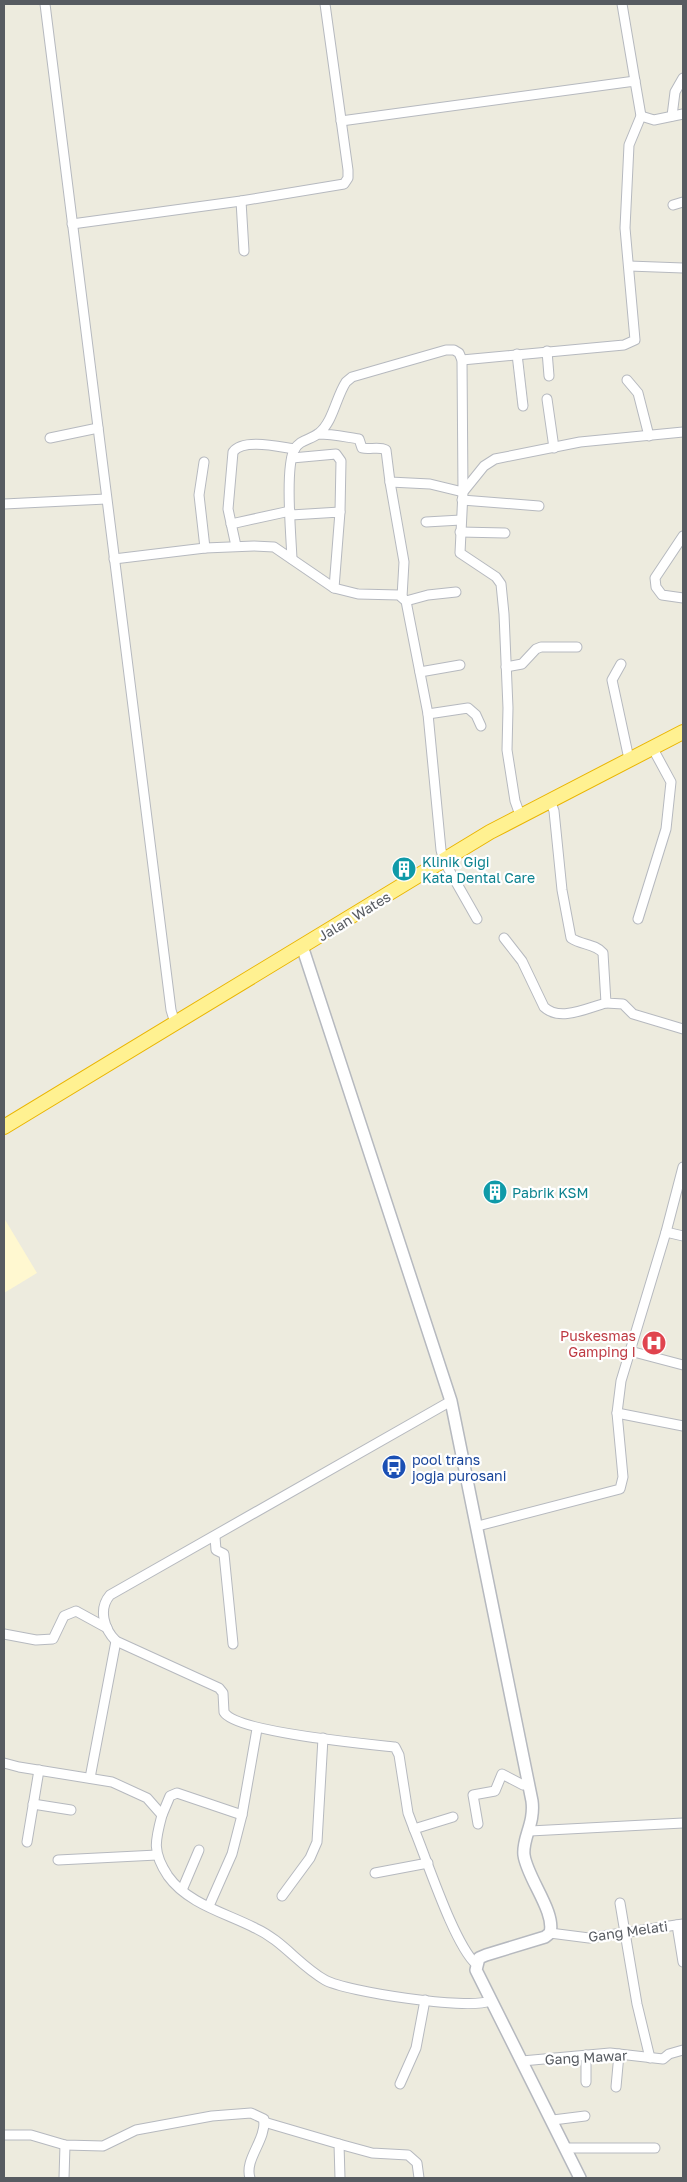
<svg xmlns="http://www.w3.org/2000/svg" width="687" height="2182" font-family="'Golos Text',sans-serif">
<style>
.commercial{fill:#fff8d0}
.lines{fill:none;stroke-linecap:round;stroke-linejoin:round}
.minor-casing{stroke:#b6b9bf;stroke-width:11}
.tertiary-casing{stroke:#b6b9bf;stroke-width:14}
.trunk-casing{stroke:#eab500;stroke-width:16}
.minor{stroke:#fff;stroke-width:9}
.tertiary{stroke:#fff;stroke-width:11}
.trunk{stroke:#fff191;stroke-width:14}
.labels{text-anchor:middle;dominant-baseline:central;stroke-width:4.5;stroke-linejoin:round;paint-order:stroke}
.culture-label{font-size:14px;fill:#0d838f;stroke:#fff;text-anchor:start}
.street-label{font-size:14px;fill:#575b61;stroke:#fff}
.health-label{font-size:14px;fill:#be3a42;stroke:#fff;text-anchor:end}
.transit-label{font-size:14px;fill:#164399;stroke:#fff;text-anchor:start}
</style>
<rect width="100%" height="100%" fill="#edebde"/>
<path class="commercial" d="M4,1218l33,55 -33,20z"/>
<g class="lines">
<defs>
<g id="minor">
<path d="M45,4l126,1006 4,13"/>
<path d="M622,4l13,77"/>
<path d="M641,116l13,4 29,-6"/>
<path d="M672,116l3,-24 8,-14"/>
<path d="M341,121l294,-40 6,35 -12,29 -4,83 10,112 -11,5 -162,15"/>
<path d="M241,201l3,50"/>
<path d="M673,205l10,-3"/>
<path d="M72,224l169,-23 103,-17 4,-6v-8l-23,-166"/>
<path d="M629,266l54,2"/>
<path d="M547,351l2,25"/>
<path d="M517,354l6,52"/>
<path d="M627,380l11,13 11,43"/>
<path d="M547,399l7,49"/>
<path d="M50,438l48,-10"/>
<path d="M292,458l44,-4 5,7 -1,51"/>
<path d="M204,462l-5,33 6,53"/>
<path d="M390,482l14,80 -2,35"/>
<path d="M462,500l77,6"/>
<path d="M4,504l102,-5"/>
<path d="M291,515l49,-3 -6,76"/>
<path d="M426,522l35,-2"/>
<path d="M231,524l59,-13"/>
<path d="M460,532l45,1"/>
<path d="M683,536l-28,42 1,9 6,8 21,3"/>
<path d="M236,546l-8,-37 5,-57c10,-14 47,-5 62,-3"/>
<path d="M114,559l91,-11 49,-2 20,1 60,41 24,6 41,1 7,6 22,113 13,136 3,11 33,58"/>
<path d="M292,559c-1,-24 -7,-90 2,-109 6,-11 17,-10 25,-17 14,-11 17,-36 27,-51l6,-5 94,-27h8l5,3 3,7 1,132 -33,-8 -40,-2 -4,-32c-7,-4 -16,0 -24,-2l-3,-9c-14,-2 -26,-5 -41,-5"/>
<path d="M406,601l22,-6 28,-3"/>
<path d="M621,664l-9,16 17,79"/>
<path d="M506,667l16,-3 14,-15 5,-2h36"/>
<path d="M420,672l40,-7"/>
<path d="M428,714l40,-6 8,7 5,11"/>
<path d="M550,800l4,11 8,79 9,48c10,7 25,6 32,15l3,50 17,1 10,10 50,15"/>
<path d="M520,815l-5,-14 -8,-51 1,-42 -4,-94 -3,-30 -5,-7 -36,-24 3,-61 21,-26 11,-7 85,-17 103,-10"/>
<path d="M638,919l28,-90 5,-47 -19,-35"/>
<path d="M504,938l18,23 22,46c16,15 43,1 62,-4"/>
<path d="M666,1232l17,4"/>
<path d="M630,1351l53,14"/>
<path d="M617,1413l66,13"/>
<path d="M478,1526l142,-37 3,-12 -6,-64 4,-32 45,-149 17,-65"/>
<path d="M215,1537l1,13 8,4 9,90"/>
<path d="M4,1634l32,6 17,-1 11,-23 12,-5 31,17"/>
<path d="M4,1763l15,4 93,15 35,16 15,17c-7,26 -10,37 6,61 20,28 58,37 87,52 27,12 45,38 70,52 22,12 143,30 165,21"/>
<path d="M90,1778l26,-137"/>
<path d="M33,1804l38,6"/>
<path d="M162,1815l8,-19 7,-3 65,22"/>
<path d="M453,1817l-39,12c13,31 40,115 62,135"/>
<path d="M478,1824l-5,-29 22,-4 7,-17 21,11 5,-1"/>
<path d="M414,1829l-6,-16 -9,-58 -4,-8c-28,-3 -160,-15 -171,-35l-1,-19 -4,-5 -103,-47c-12,-12 -18,-32 -6,-46l341,-194"/>
<path d="M530,1831l153,-8"/>
<path d="M27,1842l12,-72"/>
<path d="M58,1860l99,-5"/>
<path d="M375,1873l53,-10"/>
<path d="M182,1890l17,-40"/>
<path d="M282,1896l28,-38 7,-16 6,-104"/>
<path d="M620,1903l17,101 13,54"/>
<path d="M209,1906l23,-52 10,-39 15,-86"/>
<path d="M677,1925l6,37"/>
<path d="M550,1933l39,5 94,-14"/>
<path d="M522,2061l88,-8 53,6 6,-5 14,-4"/>
<path d="M586,2082v-27"/>
<path d="M400,2084l16,-36 9,-48"/>
<path d="M616,2087l3,-33"/>
<path d="M553,2120l32,-4"/>
<path d="M264,2122l75,22 1,34"/>
<path d="M4,2135h27l34,10 38,1 33,-16 76,-14 39,-3 13,6c2,22 -20,40 -14,59"/>
<path d="M339,2144l33,9 36,2 9,8 2,15"/>
<path d="M565,2148h90"/>
<path d="M64,2178l1,-33"/>
</g>
<path id="tertiary" d="M302,946l149,455 81,400c3,23 -10,37 -8,54 3,23 32,57 26,78l-5,4 -59,18 -7,3 -3,12 104,208"/>
<path id="trunk" d="M4,1127l486,-295 193,-100"/>
</defs>
<use href="#minor" class="minor-casing"/>
<use href="#tertiary" class="tertiary-casing"/>
<use href="#trunk" class="trunk-casing"/>
<use href="#minor" class="minor"/>
<use href="#tertiary" class="tertiary"/>
<use href="#trunk" class="trunk"/>
</g>
<defs>
<symbol id="building-disc" viewBox="-11 -11 22 22"><circle r="9.5" fill="#0f9aa8" stroke="#fff"/><path d="M-4-6H4V6H1V3H-1V6H-4ZM-2.5-4.3h1.7v1.8h-1.7ZM.8-4.3h1.7v1.8H.8ZM-2.5-1h1.7V.8h-1.7ZM.8-1h1.7V.8H.8Z" fill="#fff"/></symbol>
<symbol id="hospital-disc" viewBox="-11 -11 22 22"><circle r="9.5" fill="#e0444e" stroke="#fff"/><path d="M-5-5h3v3.5h4V-5h3V5h-3V1.5h-4V5h-3Z" fill="#fff"/></symbol>
<symbol id="bus-disc" viewBox="-11 -11 22 22"><circle r="9.5" fill="#1a4fb4" stroke="#fff"/><path d="M-5-6H5V4H4V6H2V4H-2V6H-4V4H-5ZM-3.5-4V0h7V-4ZM-3.5 1.2v1.5H-2V1.2ZM2 1.2v1.5H3.5V1.2Z" fill="#fff"/></symbol>
</defs>
<g fill-rule="evenodd">
<use href="#building-disc" x="390" y="855" width="28" height="28"/>
<use href="#building-disc" x="481" y="1178" width="28" height="28"/>
<use href="#hospital-disc" x="640" y="1329" width="28" height="28"/>
<use href="#bus-disc" x="380" y="1453" width="28" height="28"/>
</g>
<g class="labels">
<g class="culture-label">
<text x="422" y="861">Klinik Gigi<tspan x="422" dy="16">Kata Dental Care</tspan></text>
<text x="512" y="1192">Pabrik KSM</text>
</g>
<g class="street-label">
<text transform="translate(354 916) rotate(-31)">Jalan Wates</text>
<text transform="translate(628 1931) rotate(-8)">Gang Melati</text>
<text transform="translate(586 2057) rotate(-3)">Gang Mawar</text>
</g>
<g class="health-label">
<text x="636" y="1335">Puskesmas<tspan x="636" dy="16">Gamping I</tspan></text>
</g>
<g class="transit-label">
<text x="412" y="1459">pool trans<tspan x="412" dy="16">jogja purosani</tspan></text>
</g>
</g>
<rect width="687" height="2182" fill="none" stroke="#575b61" stroke-width="10"/>
</svg>
